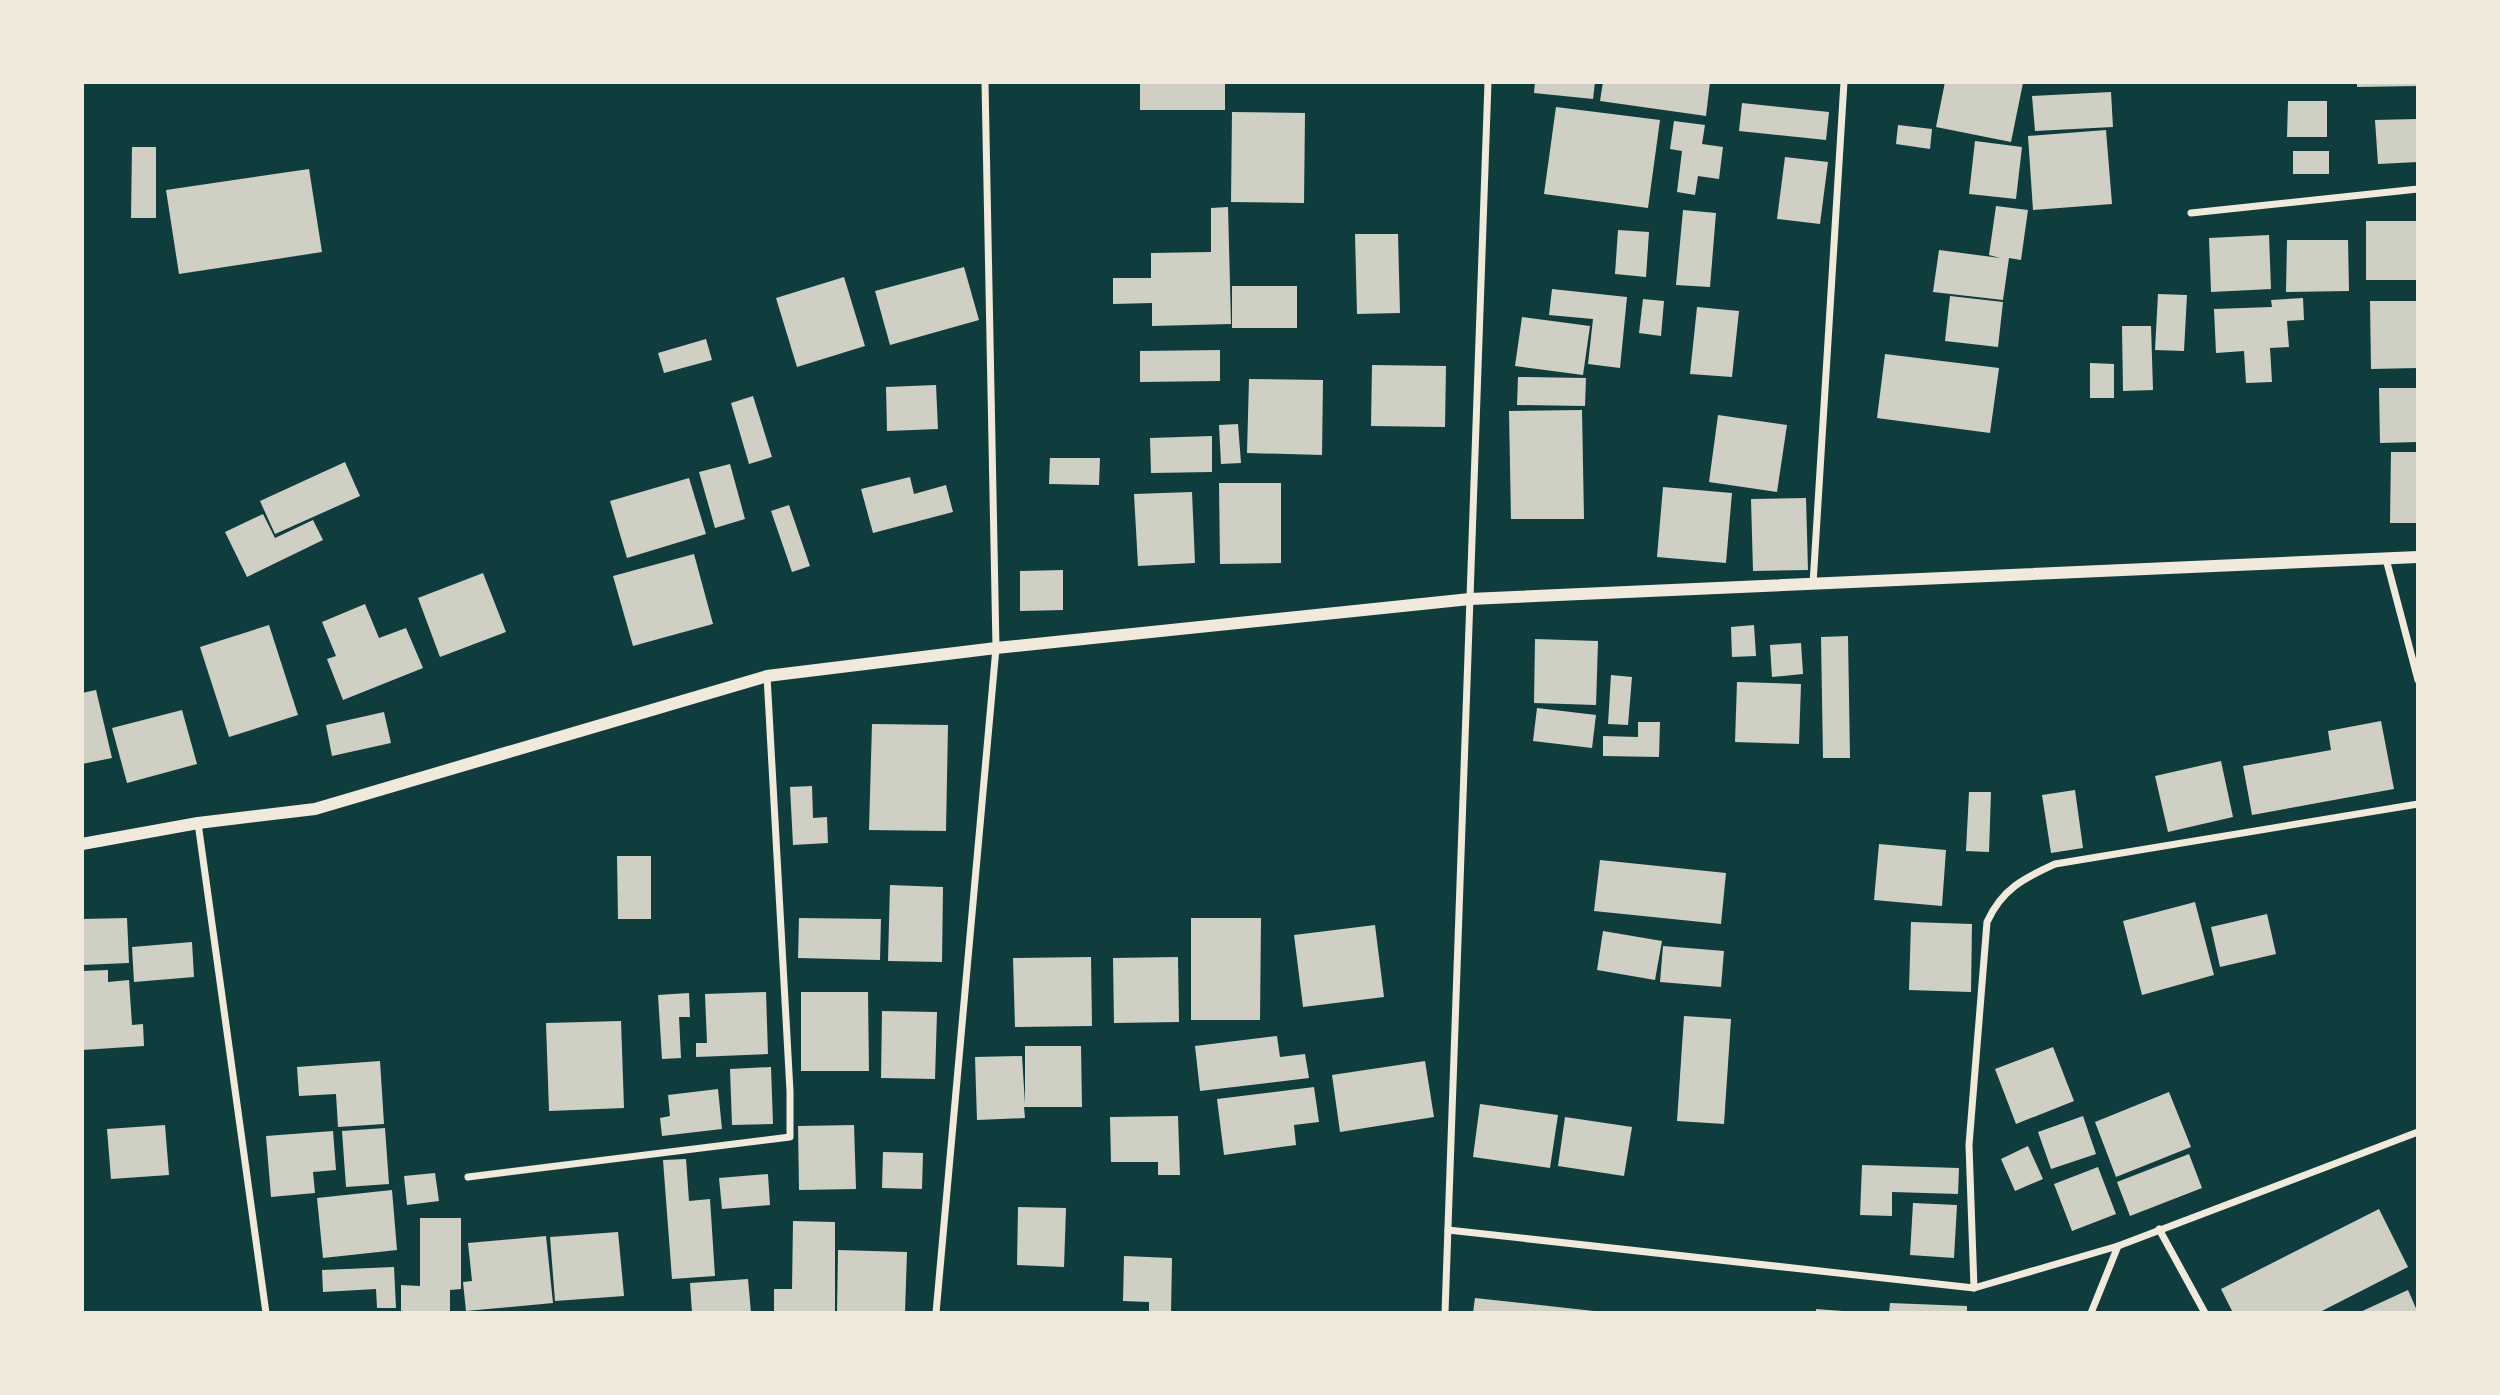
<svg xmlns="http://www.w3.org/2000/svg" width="2500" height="1395" font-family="Jost,sans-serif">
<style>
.building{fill:#cfcfc3}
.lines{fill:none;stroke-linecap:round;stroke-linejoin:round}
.minor{stroke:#f1e9da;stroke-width:7}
.tertiary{stroke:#f1e9da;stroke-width:12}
</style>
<rect width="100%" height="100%" fill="#0f3d3e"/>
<g class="building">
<rect x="1140" y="82" width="85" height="28"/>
<path d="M1535,82h60l-2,17 -59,-6z"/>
<path d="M1603,82h107l-4,34 -106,-15z"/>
<path d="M1945,82l78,1 -12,59 -75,-15z"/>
<path d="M2357,82h61v4l-61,1z"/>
<path d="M2111,92l2,35 -78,4 -3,-35z"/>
<path d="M2288,101h39v36h-40z"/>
<path d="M1742,103l87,9 -3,28 -87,-9z"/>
<path d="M1556,107l104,13 -12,88 -104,-14z"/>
<path d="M1232,112l73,1 -1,90 -73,-1z"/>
<path d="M2416,119l2,43 -40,2 -3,-44z"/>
<path d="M1674,121l31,4 -3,19 21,3 -4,32 -21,-3 -3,19 -18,-3 5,-41 -12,-2z"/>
<path d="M1898,125l34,4 -2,20 -34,-5z"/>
<path d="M2106,130l6,74 -79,6 -5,-74z"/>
<path d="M1975,141l47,6 -6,52 -47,-5z"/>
<path d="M132,147h24v71h-25z"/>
<rect x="2293" y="151" width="36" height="23"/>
<path d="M1785,157l43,5 -8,62 -43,-5z"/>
<path d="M309,169l13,83 -143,22 -13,-84z"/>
<path d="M1996,206l32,4 -7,50 -12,-2 -6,42 -70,-8 6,-42 61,8 -11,-3z"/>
<path d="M1228,207l3,117 -79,2v-23l-39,1v-26h38v-25l60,-1v-44z"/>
<path d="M1683,210l33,3 -6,74 -34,-2z"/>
<rect x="2366" y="221" width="52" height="59"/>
<path d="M1618,230l31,2 -3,45 -31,-3z"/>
<path d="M1355,234h43l2,79 -43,1z"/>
<path d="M2269,235l2,54 -60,3 -2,-54z"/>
<path d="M2287,240h61l1,51 -63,1z"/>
<path d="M964,267l15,53 -89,25 -15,-54z"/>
<path d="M844,277l21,69 -68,21 -21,-69z"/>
<rect x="1232" y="286" width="65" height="42"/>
<path d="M1552,289l75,8 -7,71 -32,-4 5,-45 -44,-4z"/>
<path d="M2158,294l29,1 -3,56 -29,-1z"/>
<path d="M1950,296l53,6 -5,45 -53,-6z"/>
<path d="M2303,298l1,22 -17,1 2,26 -19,1 2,34 -26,1 -2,-32 -28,2 -2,-44 58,-2 -1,-7z"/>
<path d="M1643,299l21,2 -3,35 -22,-3z"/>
<path d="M2370,301h48v67l-47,1z"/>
<path d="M1697,307l42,4 -7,66 -42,-3z"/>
<path d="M1522,317l68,9 -7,49 -68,-9z"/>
<path d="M2122,326h29l2,64 -30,1z"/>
<path d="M706,339l6,21 -48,13 -6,-20z"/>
<path d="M1220,350v31l-80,1v-31z"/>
<path d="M1885,354l114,14 -9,65 -113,-15z"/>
<path d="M2090,363l24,1v34h-24z"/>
<path d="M1372,365l74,1 -1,61 -74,-1z"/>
<path d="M1518,377l68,1 -1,28 -68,-1z"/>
<path d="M1249,379l74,1 -1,75 -75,-2z"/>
<path d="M936,385l2,44 -51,2 -1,-44z"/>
<path d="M2379,388h39v54l-38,1z"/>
<path d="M753,396l19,61 -23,7 -18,-61z"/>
<path d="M1582,410l2,109h-73l-2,-108z"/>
<path d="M1718,415l69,10 -10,67 -68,-10z"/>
<path d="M1238,424l3,39 -20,1 -2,-39z"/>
<path d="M1212,436v36l-61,1 -1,-35z"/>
<path d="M2391,452h27v71h-28z"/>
<path d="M1050,458h50l-1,27 -50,-1z"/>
<path d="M345,462l15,34 -85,38 -15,-33z"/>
<path d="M730,464l15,55 -30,9 -16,-56z"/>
<path d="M910,477l4,17 32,-9 7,27 -80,21 -12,-44z"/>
<path d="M689,478l17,56 -79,24 -17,-57z"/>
<path d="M1219,483h62v80l-61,1z"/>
<path d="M1663,487l69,6 -6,70 -69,-6z"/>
<path d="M1192,492l3,71 -57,3 -4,-72z"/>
<path d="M1806,498l2,72 -55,1 -2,-72z"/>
<path d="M789,505l21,61 -18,6 -21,-61z"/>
<path d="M263,514l12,24 38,-18 10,20 -76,37 -22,-45z"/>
<path d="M694,554l19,70 -80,22 -20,-70z"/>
<path d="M1063,570v40l-43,1v-40z"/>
<path d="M483,573l23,59 -66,25 -22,-59z"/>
<path d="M365,604l14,34 27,-10 17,40 -80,32 -16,-41 9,-3 -14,-34z"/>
<path d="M269,625l29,90 -69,22 -29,-90z"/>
<path d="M1754,625l2,31 -24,1 -1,-30z"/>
<path d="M1848,636l2,122h-27l-2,-121z"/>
<path d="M1535,639l63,2 -2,64 -62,-2z"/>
<path d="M1801,643l2,31 -31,3 -2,-32z"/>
<path d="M1611,675l21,2 -4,48 -20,-1z"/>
<path d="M1737,682l64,2 -2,60 -64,-2z"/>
<path d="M96,690l16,68 -30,6v-71z"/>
<path d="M1537,708l59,7 -4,33 -59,-7z"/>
<path d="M182,710l15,54 -70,19 -15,-55z"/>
<path d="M384,712l7,31 -59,13 -6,-31z"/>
<path d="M2381,721l13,68 -142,26 -9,-49 88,-16 -3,-19z"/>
<path d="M1638,722h22l-1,35 -56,-1v-20l35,1z"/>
<path d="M872,724l76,1 -2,106 -77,-1z"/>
<path d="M2221,761l12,56 -65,15 -13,-56z"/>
<path d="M812,786l1,32 14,-1 1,26 -35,2 -3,-58z"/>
<path d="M2075,790l8,58 -32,5 -9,-58z"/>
<path d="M1969,792h22l-2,60 -23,-1z"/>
<path d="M1879,844l67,6 -4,56 -68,-6z"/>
<path d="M617,856h34v63h-33z"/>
<path d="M1600,860l126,13 -5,51 -127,-13z"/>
<path d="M890,885l53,2 -1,75 -54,-1z"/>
<path d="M2195,902l19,73 -72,20 -19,-74z"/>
<path d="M2267,914l9,40 -56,13 -9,-40z"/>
<path d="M127,918l2,45 -47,2v-46z"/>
<path d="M799,918l82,1 -1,41 -82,-2z"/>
<path d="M1191,918h70l-1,102h-69z"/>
<path d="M1911,922l61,2 -1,68 -62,-2z"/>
<path d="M1375,925l9,72 -81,10 -9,-72z"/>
<path d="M1603,931l59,10 -7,39 -58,-10z"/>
<path d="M192,942l2,35 -60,5 -2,-35z"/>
<path d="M1663,946l61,5 -3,36 -61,-5z"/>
<path d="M1091,957l1,69 -77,1 -2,-69z"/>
<path d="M1178,957l1,65 -65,1 -1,-65z"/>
<path d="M108,970v12l21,-2 3,45 11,-1 1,22 -62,4v-79z"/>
<path d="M766,992l2,62 -72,3v-14h11l-2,-49z"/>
<path d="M801,992h67l1,79h-68z"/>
<path d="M689,993l1,24h-11l2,41 -19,1 -4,-64z"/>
<path d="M882,1011l55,1 -2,67 -54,-1z"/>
<path d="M1684,1016l47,3 -7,105 -47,-3z"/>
<path d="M621,1021l3,87 -75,3 -3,-88z"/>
<path d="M1277,1036l3,21 25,-3 4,24 -109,13 -5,-45z"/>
<path d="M1025,1046h56l1,61h-58l1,11 -48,2 -2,-63 47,-1 3,48z"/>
<path d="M2053,1047l21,54 -58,23 -21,-55z"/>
<path d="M380,1061l4,63 -46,3 -2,-33 -37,2 -2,-29z"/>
<path d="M1425,1061l9,56 -94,15 -8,-57z"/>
<path d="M771,1067l2,57 -41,1 -2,-56z"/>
<path d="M1314,1087l5,35 -25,3 2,20 -72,10 -7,-56z"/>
<path d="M718,1089l4,40 -60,7 -2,-18 10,-2 -2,-21z"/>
<path d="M2169,1092l22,55 -75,30 -21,-55z"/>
<path d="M1480,1104l78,11 -8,53 -77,-11z"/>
<path d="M1178,1116l2,59h-22v-13h-47l-1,-45z"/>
<path d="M2083,1116l13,38 -45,15 -13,-37z"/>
<path d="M1565,1117l67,10 -8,49 -66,-10z"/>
<path d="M165,1125l4,50 -58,4 -4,-50z"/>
<path d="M854,1125l2,64 -57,1 -1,-64z"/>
<path d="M385,1128l4,56 -43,3 -4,-56z"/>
<path d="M333,1131l3,39 -23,2 2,21 -44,4 -5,-61z"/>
<path d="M2028,1146l15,33 -28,12 -14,-32z"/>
<path d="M883,1152l40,1 -1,36 -40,-1z"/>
<path d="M2189,1154l13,34 -72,28 -13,-34z"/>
<path d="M686,1159l3,42 21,-2 5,77 -43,3 -9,-119z"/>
<path d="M1862,1165l97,3 -1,26 -66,-2v24l-32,-1z"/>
<path d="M2098,1167l18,47 -44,17 -18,-47z"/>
<path d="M435,1173l4,28 -32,4 -3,-29z"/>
<path d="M768,1174l2,31 -48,4 -3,-31z"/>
<path d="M392,1190l5,60 -74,8 -6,-60z"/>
<path d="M1913,1203l44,2 -3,53 -44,-3z"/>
<path d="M1018,1207l48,1 -2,59 -47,-2z"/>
<path d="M2379,1209l29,58 -90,46h-85l-12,-24z"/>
<path d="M420,1218h41v71l-11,1v23h-49v-28l19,1z"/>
<path d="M793,1221l42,1v91h-61v-24h18z"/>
<path d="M618,1232l6,64 -69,5 -5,-64z"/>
<path d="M546,1236l7,67 -87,8 -3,-29 9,-1 -4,-38z"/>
<path d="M838,1250l69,2 -2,61h-68z"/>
<path d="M1124,1256l48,2 -1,55h-22v-11l-26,-1z"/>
<path d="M394,1267l2,41h-19l-1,-19 -53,3 -1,-22z"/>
<path d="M748,1279l3,34h-59l-2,-30z"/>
<path d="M2408,1290l10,23h-60z"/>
<path d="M1475,1298l119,13 -1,2h-120z"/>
<path d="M1890,1303l77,3v7h-78z"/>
<path d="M1816,1309l27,2 -1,2h-26z"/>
</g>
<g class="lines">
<g class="minor">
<path d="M2191,213l227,-24"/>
<path d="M2386,559l32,121"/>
<path d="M1813,584l31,-502"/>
<path d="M198,823l68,490"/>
<path d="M468,1177l322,-40v-46l-23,-415"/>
<path d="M2159,1229l46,84"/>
<path d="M1448,1230l526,58 144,-42 300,-114"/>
<path d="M1974,1288l-5,-143 18,-223c15,-33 37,-44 68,-58l363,-60"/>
<path d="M936,1313l60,-665 -11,-566"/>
<path d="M1445,1313l43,-1231"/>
<path d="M2091,1313l27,-67"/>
</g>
<path class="tertiary" d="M82,844l116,-21 117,-14 452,-133 229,-28 474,-49 948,-42"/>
</g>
<rect width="2500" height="1395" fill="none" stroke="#f1e9da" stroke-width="168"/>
</svg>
